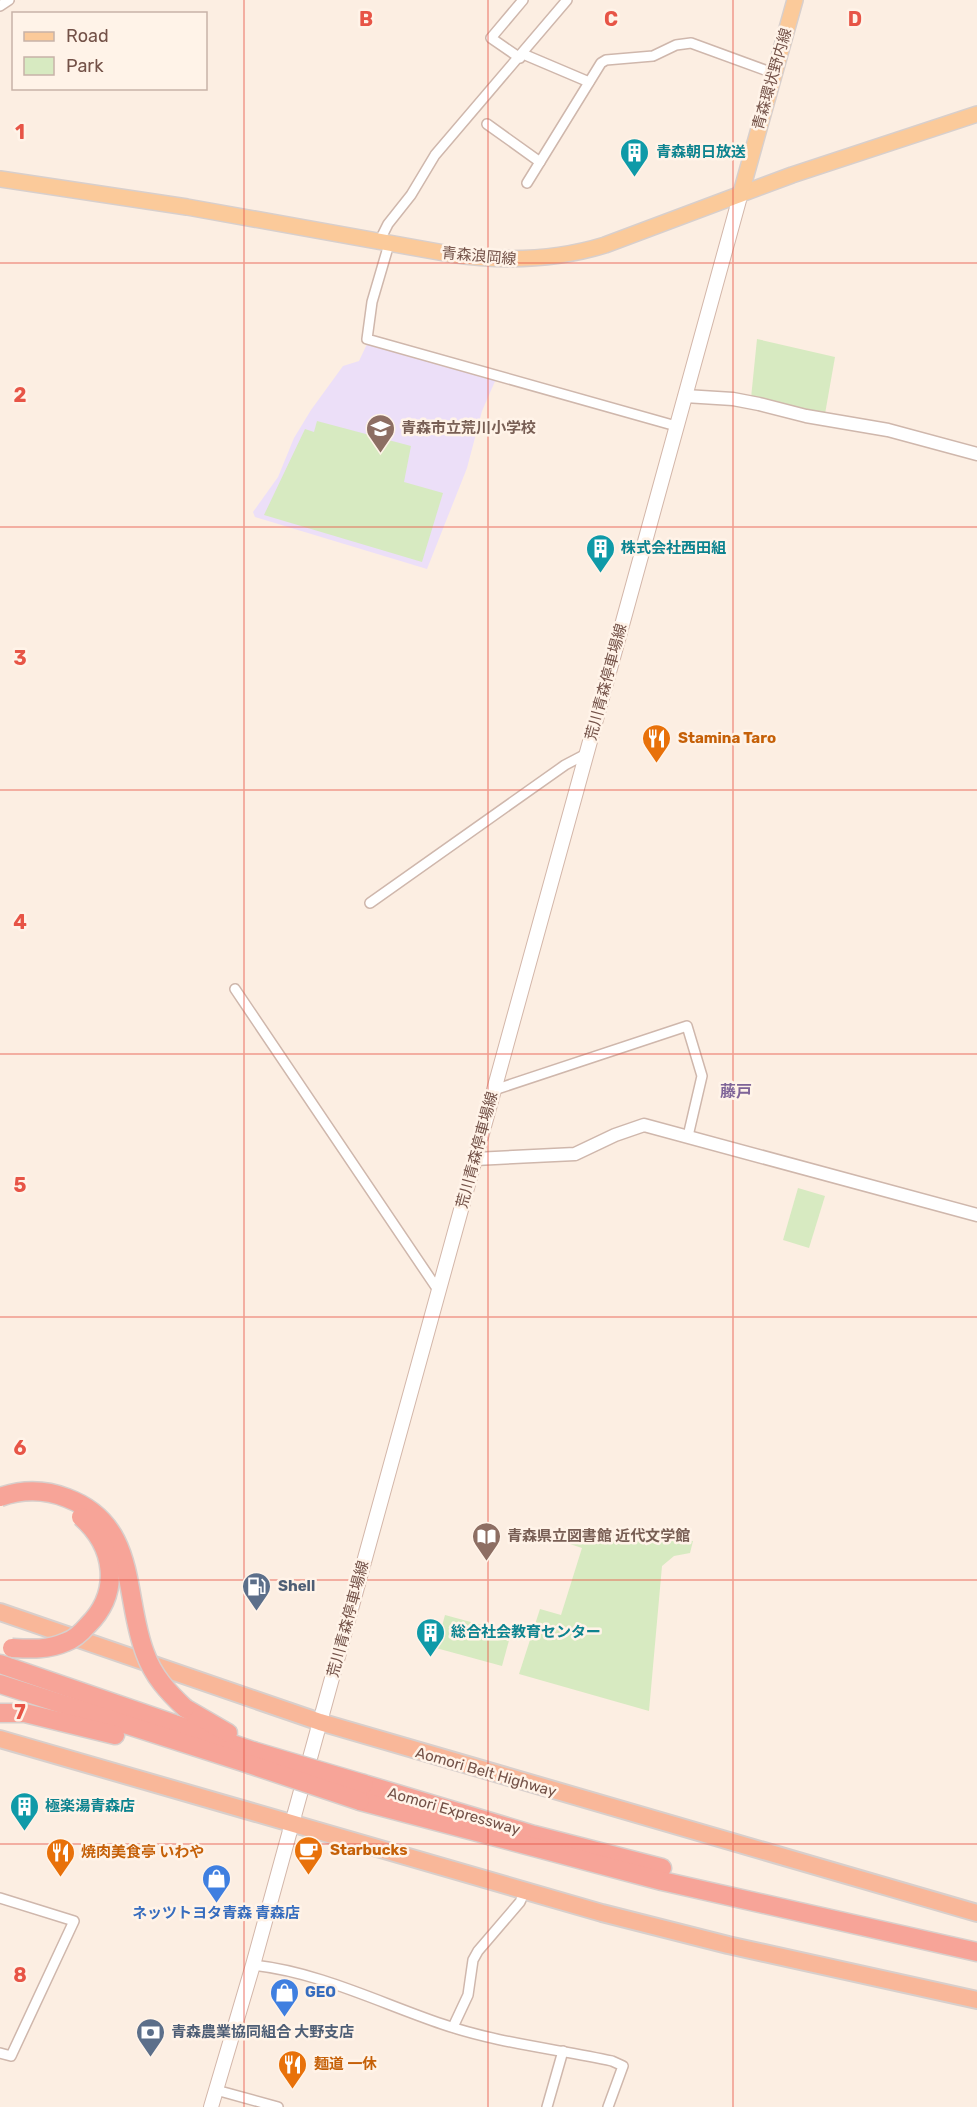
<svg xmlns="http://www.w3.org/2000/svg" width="977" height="2107" font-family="Rubik,'Noto Sans JP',sans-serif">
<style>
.education{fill:#ecdff8}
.green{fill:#d7eac1}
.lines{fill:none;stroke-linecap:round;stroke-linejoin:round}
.minor-casing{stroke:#cfb7ac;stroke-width:12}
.tertiary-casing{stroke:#cfb7ac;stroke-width:15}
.secondary-casing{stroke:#d3b6a9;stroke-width:16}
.primary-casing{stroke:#d8cfcc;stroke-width:18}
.trunk-casing{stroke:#d8cfcc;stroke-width:20}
.motorway-casing{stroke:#d8cfcc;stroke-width:21}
.minor{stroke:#fff;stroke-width:9}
.tertiary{stroke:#fff;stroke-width:12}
.secondary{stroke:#fff;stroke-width:14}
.primary{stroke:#fbca9a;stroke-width:15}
.trunk{stroke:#f9b799;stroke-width:16}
.motorway{stroke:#f7a498;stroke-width:18}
.motorway-bridge-casing{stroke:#d8cfcc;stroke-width:21;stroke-linecap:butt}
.motorway-bridge{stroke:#f7a498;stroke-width:18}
.grid{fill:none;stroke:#e75446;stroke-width:1.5;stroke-opacity:0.55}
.labels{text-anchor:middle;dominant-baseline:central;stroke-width:5;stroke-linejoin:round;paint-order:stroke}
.street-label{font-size:15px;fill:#745248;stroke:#fff3e8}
.culture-label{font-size:15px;font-weight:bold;fill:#0d838f;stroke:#fff3e8;text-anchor:start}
.education-label{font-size:15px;font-weight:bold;fill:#785e54;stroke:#fff3e8;text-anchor:start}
.food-label{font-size:15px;font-weight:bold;fill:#c56008;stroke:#fff3e8;text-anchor:start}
.service-label{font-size:15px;font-weight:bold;fill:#4e5e75;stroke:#fff3e8;text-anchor:start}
.shop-label{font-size:15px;font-weight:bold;fill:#366cbe;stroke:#fff3e8}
.neighbourhood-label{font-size:16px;font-weight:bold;fill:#7f6498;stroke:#fff3e8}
.grid-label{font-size:20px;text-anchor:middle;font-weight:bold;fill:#e75446;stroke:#fff3e8;stroke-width:5;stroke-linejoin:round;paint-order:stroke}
</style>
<rect width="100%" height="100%" fill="#fceee2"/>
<path class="education" d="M367,344l129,35 -14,32 -15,57 -40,101 -172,-52 -2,-5 25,-35 16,-39 17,-28 32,-44 16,-5z"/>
<g class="green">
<path d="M757,339l78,18 -10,57 -74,-16z"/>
<path d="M317,421l94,25 -7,36 39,11 -21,69 -158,-47 41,-86 9,3z"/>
<path d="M798,1188l27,8 -16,52 -26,-8z"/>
<path d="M565,1528l128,13 -3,12 -16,3 -12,10 -13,145 -130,-37 21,-65 21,6 21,-67 -21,-7z"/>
<path d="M445,1615l66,18 -9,33 -66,-18z"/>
</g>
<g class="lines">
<defs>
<g id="minor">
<path d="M0,6l9,-6"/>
<path d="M523,54l66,28"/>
<path d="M520,58l-29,-20 32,-38"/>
<path d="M487,124l53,38"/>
<path d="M527,183l74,-120 5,-3 47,-4 23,-11 15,-2 82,30"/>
<path d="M379,242l9,-18 23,-29 24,-40 132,-155"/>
<path d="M389,244l-17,58 -5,37 309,87"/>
<path d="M370,903l195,-138 21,-11"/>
<path d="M235,989l203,301"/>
<path d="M494,1090l193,-64 15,50 -14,60"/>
<path d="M0,1898l74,23 -63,135 -11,-3"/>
<path d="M253,1965c66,7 127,38 189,59 55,19 114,25 170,37l11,5 -15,41"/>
<path d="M453,2027l15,-32 5,-35 5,-9 42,-49 5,-11"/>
<path d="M216,2090l62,17"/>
<path d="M547,2107l16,-56"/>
</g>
<g id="tertiary">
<path d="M685,396l48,3 26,5 47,12 82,14 89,24"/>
<path d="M475,1159l100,-5 40,-19 29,-10 333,90"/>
</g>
<path id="secondary" d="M211,2107l42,-142 488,-1772"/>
<g id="primary">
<path d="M0,179l187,28 263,47c53,8 103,7 155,-9l187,-70 185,-61"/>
<path d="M741,193l54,-193"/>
</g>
<g id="trunk">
<path d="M0,1612l320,110 657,191"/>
<path d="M0,1739l602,174 126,32 249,55"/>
</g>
<g id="motorway">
<path d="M0,1664l253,87"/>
<path d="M0,1684l249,80"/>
<path d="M185,1708l43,25"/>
<path d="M0,1713h25l90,22"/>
<path d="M364,1784l170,51 128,33"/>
<path d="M360,1801l302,80 315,71"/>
</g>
</defs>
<use href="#minor" class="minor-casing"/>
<use href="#tertiary" class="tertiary-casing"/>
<use href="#secondary" class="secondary-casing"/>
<use href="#primary" class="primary-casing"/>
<use href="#trunk" class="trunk-casing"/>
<use href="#motorway" class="motorway-casing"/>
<use href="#minor" class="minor"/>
<use href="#tertiary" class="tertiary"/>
<use href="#secondary" class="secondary"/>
<use href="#primary" class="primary"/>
<use href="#trunk" class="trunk"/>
<use href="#motorway" class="motorway"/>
<defs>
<g id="motorway-bridge">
<path d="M0,1497c23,-8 44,-8 67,1 72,27 56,98 78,155 8,23 23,39 40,55"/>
<path d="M12,1648c19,1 36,2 54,-6 9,-3 16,-10 22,-17 33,-33 27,-78 -7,-108"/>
<path d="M253,1751l111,33"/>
<path d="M249,1764l111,37"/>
</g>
</defs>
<use href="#motorway-bridge" class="motorway-bridge-casing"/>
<use href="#motorway-bridge" class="motorway-bridge"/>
</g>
<path class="grid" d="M244,0v2107M488,0v2107M733,0v2107M0,263h977M0,527h977M0,790h977M0,1054h977M0,1317h977M0,1580h977M0,1844h977"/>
<defs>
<symbol id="building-pin" viewBox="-11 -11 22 30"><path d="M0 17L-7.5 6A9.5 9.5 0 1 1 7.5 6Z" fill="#0f9aa8" stroke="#fff3e8"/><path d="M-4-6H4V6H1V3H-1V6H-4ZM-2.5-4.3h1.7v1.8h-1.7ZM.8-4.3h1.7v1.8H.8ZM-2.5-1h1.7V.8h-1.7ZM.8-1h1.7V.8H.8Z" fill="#fff"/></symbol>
<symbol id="school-pin" viewBox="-11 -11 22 30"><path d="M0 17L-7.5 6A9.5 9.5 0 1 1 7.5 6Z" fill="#8d6e63" stroke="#fff3e8"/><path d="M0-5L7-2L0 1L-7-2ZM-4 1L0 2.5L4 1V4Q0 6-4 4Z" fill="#fff"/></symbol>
<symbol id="restaurant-pin" viewBox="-11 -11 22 30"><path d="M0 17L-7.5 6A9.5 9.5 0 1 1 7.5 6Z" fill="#e8710a" stroke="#fff3e8"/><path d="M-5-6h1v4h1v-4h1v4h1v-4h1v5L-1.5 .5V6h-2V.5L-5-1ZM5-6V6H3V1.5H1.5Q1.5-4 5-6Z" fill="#fff"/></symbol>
<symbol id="library-pin" viewBox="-11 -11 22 30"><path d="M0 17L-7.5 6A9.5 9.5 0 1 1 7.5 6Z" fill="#8d6e63" stroke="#fff3e8"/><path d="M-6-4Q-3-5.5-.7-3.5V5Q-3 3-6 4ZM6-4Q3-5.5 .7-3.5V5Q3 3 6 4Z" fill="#fff"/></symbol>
<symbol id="fuel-pin" viewBox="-11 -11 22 30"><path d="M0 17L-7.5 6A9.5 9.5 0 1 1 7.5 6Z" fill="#5c6f8a" stroke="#fff3e8"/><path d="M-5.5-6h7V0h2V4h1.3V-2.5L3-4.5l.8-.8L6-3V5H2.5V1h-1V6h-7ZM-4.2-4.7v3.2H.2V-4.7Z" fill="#fff"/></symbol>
<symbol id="cafe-pin" viewBox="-11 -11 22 30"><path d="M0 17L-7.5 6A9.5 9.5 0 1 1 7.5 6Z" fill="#e8710a" stroke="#fff3e8"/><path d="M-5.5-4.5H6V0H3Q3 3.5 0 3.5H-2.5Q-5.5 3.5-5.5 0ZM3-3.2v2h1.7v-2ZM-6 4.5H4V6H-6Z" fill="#fff"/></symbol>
<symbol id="shop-pin" viewBox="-11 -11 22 30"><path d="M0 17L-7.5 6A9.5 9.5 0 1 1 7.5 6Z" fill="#3f7fe0" stroke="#fff3e8"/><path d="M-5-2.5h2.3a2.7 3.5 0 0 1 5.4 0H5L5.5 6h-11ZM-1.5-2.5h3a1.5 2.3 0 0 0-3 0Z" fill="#fff"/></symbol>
<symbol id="bank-pin" viewBox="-11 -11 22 30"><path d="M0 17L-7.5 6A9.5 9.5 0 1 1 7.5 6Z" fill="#5c6f8a" stroke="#fff3e8"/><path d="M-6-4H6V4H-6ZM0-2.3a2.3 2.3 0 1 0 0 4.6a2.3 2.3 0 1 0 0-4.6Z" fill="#fff"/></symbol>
</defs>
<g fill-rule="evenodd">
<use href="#building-pin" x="618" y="136" width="33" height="45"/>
<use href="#school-pin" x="364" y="412" width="33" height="45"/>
<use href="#building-pin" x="584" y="532" width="33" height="45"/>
<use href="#restaurant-pin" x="640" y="722" width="33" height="45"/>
<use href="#library-pin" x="470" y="1520" width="33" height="45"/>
<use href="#fuel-pin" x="240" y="1570" width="33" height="45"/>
<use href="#building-pin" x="414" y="1616" width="33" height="45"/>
<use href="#building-pin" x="8" y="1790" width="33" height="45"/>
<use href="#cafe-pin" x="292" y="1834" width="33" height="45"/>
<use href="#restaurant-pin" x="44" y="1836" width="33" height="45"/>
<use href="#shop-pin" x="200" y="1862" width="33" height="45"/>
<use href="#shop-pin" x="268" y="1976" width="33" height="45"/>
<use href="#bank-pin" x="134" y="2016" width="33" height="45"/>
<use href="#restaurant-pin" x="276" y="2048" width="33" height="45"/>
</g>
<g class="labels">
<g class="street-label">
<text transform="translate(772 79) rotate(-74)">青森環状野内線</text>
<text transform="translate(479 256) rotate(5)">青森浪岡線</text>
<text transform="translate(606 682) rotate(-75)">荒川青森停車場線</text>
<text transform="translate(477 1150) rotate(-75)">荒川青森停車場線</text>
<text transform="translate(348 1619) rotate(-75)">荒川青森停車場線</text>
<text transform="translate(486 1772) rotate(16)">Aomori Belt Highway</text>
<text transform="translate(454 1811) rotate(16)">Aomori Expressway</text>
</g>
<g class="culture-label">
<text x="656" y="152">青森朝日放送</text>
<text x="621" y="548">株式会社西田組</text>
<text x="451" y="1632">総合社会教育センター</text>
<text x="45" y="1806">極楽湯青森店</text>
</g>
<g class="education-label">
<text x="401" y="428">青森市立荒川小学校</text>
<text x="507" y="1536">青森県立図書館 近代文学館</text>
</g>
<g class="food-label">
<text x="678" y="738">Stamina Taro</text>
<text x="330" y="1850">Starbucks</text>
<text x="81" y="1852">焼肉美食亭 いわや</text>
<text x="314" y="2064">麺道 一休</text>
</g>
<g class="service-label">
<text x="278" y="1586">Shell</text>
<text x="171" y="2032">青森農業協同組合 大野支店</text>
</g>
<g class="shop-label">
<text x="216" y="1913">ネッツトヨタ青森 青森店</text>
<text x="305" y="1992" text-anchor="start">GEO</text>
</g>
<g class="neighbourhood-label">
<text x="736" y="1091">藤戸</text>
</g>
</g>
<g class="grid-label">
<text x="366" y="26">B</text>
<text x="611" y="26">C</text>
<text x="855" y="26">D</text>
<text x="20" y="139">1</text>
<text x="20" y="402">2</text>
<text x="20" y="665">3</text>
<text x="20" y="929">4</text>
<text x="20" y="1192">5</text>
<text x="20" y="1455">6</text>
<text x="20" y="1719">7</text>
<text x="20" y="1982">8</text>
</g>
<rect x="12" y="12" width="195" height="78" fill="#fff3e8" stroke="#c7b3a8" stroke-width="1.5"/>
<rect x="24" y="32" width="30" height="9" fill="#fbca9a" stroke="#c7b3a8" stroke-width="1.5"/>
<text x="66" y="42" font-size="18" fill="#745248">Road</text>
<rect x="24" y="57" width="30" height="18" fill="#d7eac1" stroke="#c7b3a8" stroke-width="1.5"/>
<text x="66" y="72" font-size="18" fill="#745248">Park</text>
</svg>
